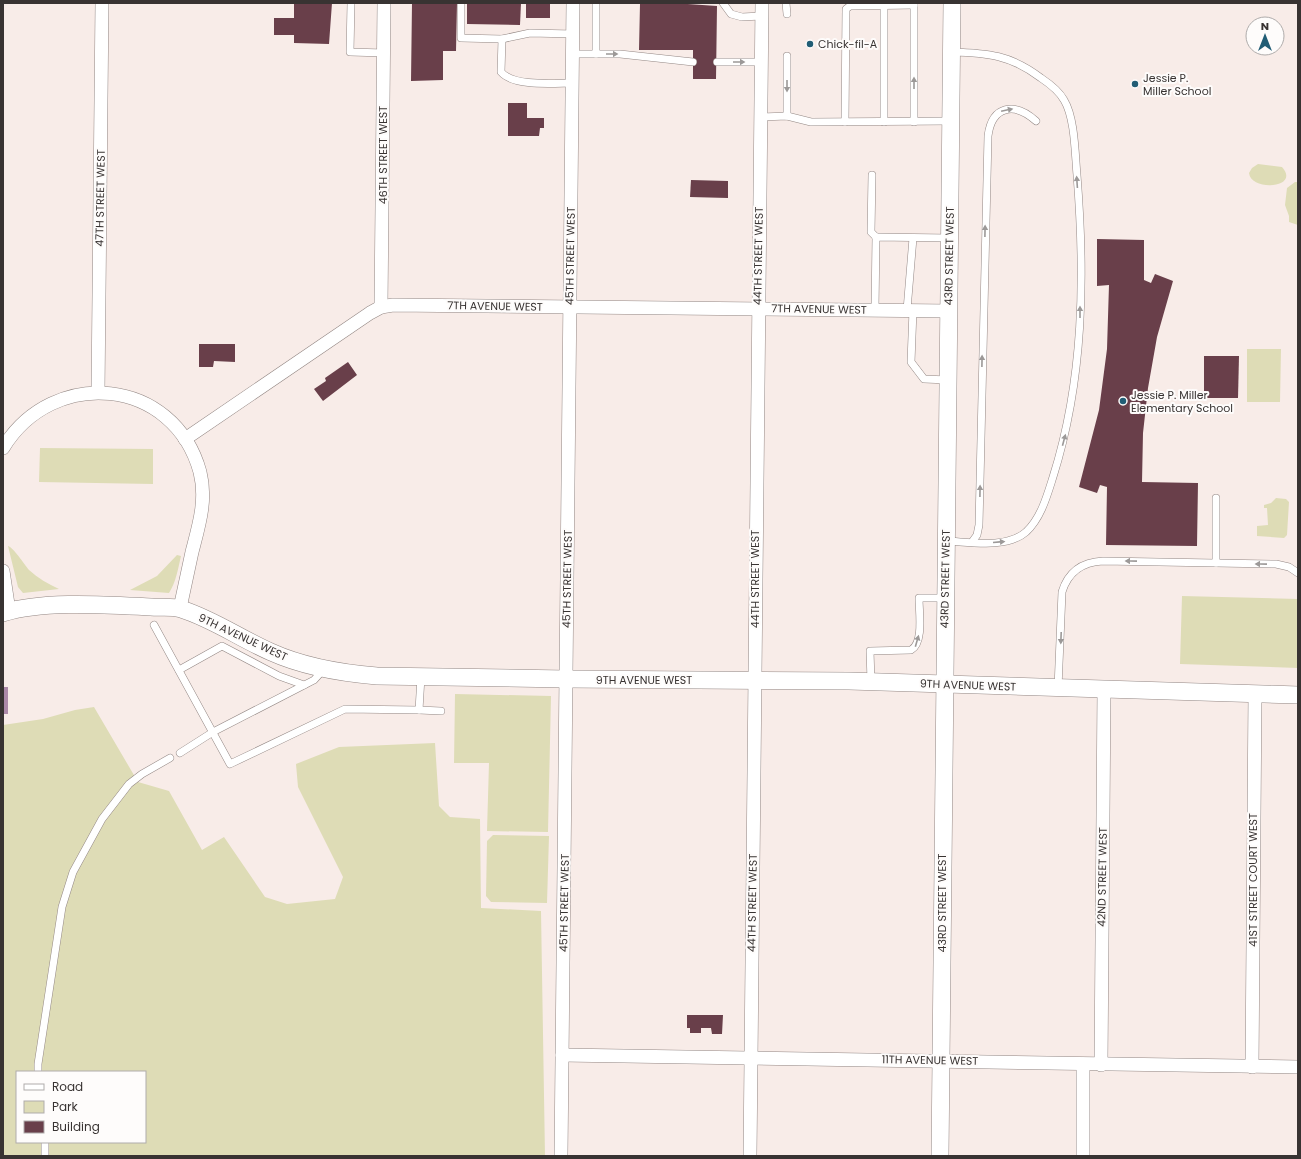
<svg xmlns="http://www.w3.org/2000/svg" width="1301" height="1159" font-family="Poppins,sans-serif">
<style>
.green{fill:#dedcb6;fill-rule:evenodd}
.water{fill:#ac89a8}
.building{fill:#693f4a}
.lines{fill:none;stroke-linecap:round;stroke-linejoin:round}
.service-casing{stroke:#938784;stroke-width:8}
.minor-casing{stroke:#938784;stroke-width:14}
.tertiary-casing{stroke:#938784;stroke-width:18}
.service{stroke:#fff;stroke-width:7}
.minor{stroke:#fff;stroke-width:13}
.tertiary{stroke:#fff;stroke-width:17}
.oneway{fill:#9c9998}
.poi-dot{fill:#215d75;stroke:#fefcfb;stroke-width:1.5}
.labels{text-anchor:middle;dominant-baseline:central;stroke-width:4;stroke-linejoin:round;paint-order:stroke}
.poi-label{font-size:11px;fill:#383332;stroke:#fefcfb;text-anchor:start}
.street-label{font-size:11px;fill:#383332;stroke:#fefcfb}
</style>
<rect width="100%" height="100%" fill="#f8ece8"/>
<g class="green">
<path d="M1258,164l24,3c19,21 -31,25 -33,6l3,-5z"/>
<path d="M1295,182h3v43l-9,-3v-6l-4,-11 2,-17z"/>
<path d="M1247,349h34l-1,53h-33z"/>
<path d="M40,448l113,1v35l-114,-2z"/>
<path d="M1276,498l10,1 3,3 -2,33 -3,3 -27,-2v-10l11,-1 -1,-17h-3v-3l7,-2z"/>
<path d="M8,546c6,2 16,18 21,24 9,8 19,14 30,19l-36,4 -5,-6z"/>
<path d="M177,555l4,1c-3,13 -5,26 -12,37l-39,-3 27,-14z"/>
<path d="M1182,596l116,3v69l-118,-4z"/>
<path d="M455,694l96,2 -3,136 -61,-1 2,-68h-35z"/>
<path d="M94,707l44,75 31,9 33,59 22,-13 41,60 22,7 48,-5 8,-22 -45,-90 -2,-23 43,-17 96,-4 4,63 11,11 30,2 1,89 60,3 4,245h-542v-431l40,-6 32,-9zM17,1072h128v70h-128z"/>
<path d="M493,835l56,1 -2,67 -56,-1 -5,-6 1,-55z"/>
</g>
<rect class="water" x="3" y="687" width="5" height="27"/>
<g class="building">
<path d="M294,3h38l-3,41 -35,-1v-8h-20v-17h20z"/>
<path d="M412,3h45l-1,48h-13v29l-32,1z"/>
<path d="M467,3h54l-1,22 -53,-1z"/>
<rect x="526" y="3" width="24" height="15"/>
<path d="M673,3l44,3 -1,73h-23v-29h-54l1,-46z"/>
<path d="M508,103h19v15h17v10h-4l-1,8h-31z"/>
<path d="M691,180l37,1v17l-38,-1z"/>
<path d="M1097,239l47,1v40l7,3 4,-9 18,7 -16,56 -9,51 -5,45 -1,49 56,1 -1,63 -91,-1 1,-58 -7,-2 -3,8 -18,-6 20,-77 8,-61 2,-64 -12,1z"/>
<path d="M199,344h36v18l-21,-1 -1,6h-14z"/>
<path d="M1204,356h35l-1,42h-34z"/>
<path d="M348,362l9,13 -34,26 -9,-12 12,-8 -1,-3z"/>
<path d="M687,1015h36l-1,19h-10l-1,-6h-10v5h-11v-5h-3z"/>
</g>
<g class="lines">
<defs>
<g id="service">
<path d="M351,3l-1,49 34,1"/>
<path d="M461,3v35l41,1 28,-6 43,1"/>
<path d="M723,3l8,11 11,3 19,-1"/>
<path d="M786,3l1,11"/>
<path d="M914,3v119"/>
<path d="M502,39l-1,33c13,15 53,11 71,11"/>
<path d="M573,54h47l73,8"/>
<path d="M596,54v-51"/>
<path d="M787,56v60"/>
<path d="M717,62h44"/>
<path d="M760,117l27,-1 24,6 140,-1"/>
<path d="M845,122l1,-113 4,-3 64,-1"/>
<path d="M884,122v-116"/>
<path d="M872,175l-1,57 5,5"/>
<path d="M875,310l1,-73 73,1"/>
<path d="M907,310l6,-72"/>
<path d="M913,310l-2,52 13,17 24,1"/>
<path d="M946,541c24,1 60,8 80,-9 15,-14 21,-36 27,-55 31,-98 32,-201 24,-302 -2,-21 -2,-57 -13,-75 -5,-9 -14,-16 -23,-22 -30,-23 -53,-25 -89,-26"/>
<path d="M972,542l5,-7 2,-10 9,-389c4,-31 27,-34 48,-15"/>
<path d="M1216,563v-65"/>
<path d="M154,625l76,139 115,-55 74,1 2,-33"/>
<path d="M179,670l43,-24 57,30 25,9"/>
<path d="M871,681l-1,-30 41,-1c13,-7 8,-38 8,-52h26"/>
<path d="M1058,688l4,-96c6,-20 20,-30 41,-31l173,3 13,3 9,6"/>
<path d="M419,710l22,1"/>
<path d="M180,753l33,-21 101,-52 10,-11"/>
<path d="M38,1072v-8l24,-157 11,-35 29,-53 27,-35 13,-10 28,-16"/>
<path d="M45,1142v14"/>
</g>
<g id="minor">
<path d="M381,307l3,-304"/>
<path d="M98,392l4,-389"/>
<path d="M185,439l185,-126 11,-6 12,-2 556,6"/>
<path d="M3,448c50,-82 171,-71 197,24 7,28 -1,53 -8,80 -4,19 -8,37 -12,56"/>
<path d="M3,571l6,40"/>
<path d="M562,1055l736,12"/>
<path d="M1101,1065l3,-375"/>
<path d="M1252,1067l3,-373"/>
<path d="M561,1156l12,-1153"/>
<path d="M750,1156l12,-1153"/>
<path d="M1083,1156v-92"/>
</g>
<g id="tertiary">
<path d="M3,613c40,-13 106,-8 148,-6 9,1 21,-1 30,2 32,10 60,30 90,43 33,15 70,21 106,24l189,3 283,2 449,14"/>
<path d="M940,1156l12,-1153"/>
</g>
</defs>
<use href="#service" class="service-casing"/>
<use href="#minor" class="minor-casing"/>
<use href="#tertiary" class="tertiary-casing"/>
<use href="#service" class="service"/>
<use href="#minor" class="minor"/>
<use href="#tertiary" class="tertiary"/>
</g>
<defs><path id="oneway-solid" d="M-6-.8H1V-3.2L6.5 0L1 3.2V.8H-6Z"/></defs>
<g class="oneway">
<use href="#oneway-solid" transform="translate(612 54)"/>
<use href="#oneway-solid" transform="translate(739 62)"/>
<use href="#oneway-solid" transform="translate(914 83) rotate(-90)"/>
<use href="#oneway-solid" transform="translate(787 86) rotate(90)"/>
<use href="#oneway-solid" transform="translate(1007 110) rotate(-12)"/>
<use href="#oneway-solid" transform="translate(1077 182) rotate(-94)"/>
<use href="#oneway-solid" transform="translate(985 231) rotate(-89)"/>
<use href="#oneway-solid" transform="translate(1080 312) rotate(-90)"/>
<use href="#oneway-solid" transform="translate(982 361) rotate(-89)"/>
<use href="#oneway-solid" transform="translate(1064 440) rotate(-75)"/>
<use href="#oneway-solid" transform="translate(980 491) rotate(-89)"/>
<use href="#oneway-solid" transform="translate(999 542) rotate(-5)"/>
<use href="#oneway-solid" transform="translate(1131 561) rotate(-179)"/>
<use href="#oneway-solid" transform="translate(1261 564) rotate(-179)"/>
<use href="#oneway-solid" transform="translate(1061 638) rotate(92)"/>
<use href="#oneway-solid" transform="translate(917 641) rotate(-74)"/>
</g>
<g class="poi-dot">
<circle cx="810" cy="44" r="4"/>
<circle cx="1135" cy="84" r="4"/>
<circle cx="1123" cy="401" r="4"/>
</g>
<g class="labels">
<g class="poi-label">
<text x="818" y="44">Chick-fil-A</text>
<text x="1143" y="78">Jessie P.<tspan x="1143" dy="13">Miller School</tspan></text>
<text x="1131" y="395">Jessie P. Miller<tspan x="1131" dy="13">Elementary School</tspan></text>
</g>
<g class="street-label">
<text transform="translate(383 155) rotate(-90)">46TH STREET WEST</text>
<text transform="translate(100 198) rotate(-89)">47TH STREET WEST</text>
<text transform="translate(570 256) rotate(-89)">45TH STREET WEST</text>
<text transform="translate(758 256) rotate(-89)">44TH STREET WEST</text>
<text transform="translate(949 256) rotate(-89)">43RD STREET WEST</text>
<text transform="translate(495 306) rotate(1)">7TH AVENUE WEST</text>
<text transform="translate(819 309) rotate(1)">7TH AVENUE WEST</text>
<text transform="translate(567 579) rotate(-89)">45TH STREET WEST</text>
<text transform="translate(755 579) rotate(-90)">44TH STREET WEST</text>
<text transform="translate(945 579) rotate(-89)">43RD STREET WEST</text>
<text transform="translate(243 637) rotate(25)">9TH AVENUE WEST</text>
<text x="644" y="680">9TH AVENUE WEST</text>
<text transform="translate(968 685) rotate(2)">9TH AVENUE WEST</text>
<text transform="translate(1102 877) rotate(-89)">42ND STREET WEST</text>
<text transform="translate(1253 880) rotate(-90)">41ST STREET COURT WEST</text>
<text transform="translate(564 903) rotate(-89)">45TH STREET WEST</text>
<text transform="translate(752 903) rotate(-89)">44TH STREET WEST</text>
<text transform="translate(942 903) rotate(-90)">43RD STREET WEST</text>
<text transform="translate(930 1060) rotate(1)">11TH AVENUE WEST</text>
</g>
</g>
<rect width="1301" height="1159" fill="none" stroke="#383332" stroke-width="8"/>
<rect x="16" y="1071" width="130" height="72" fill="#fefcfb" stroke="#afacab"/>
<rect x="24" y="1084" width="20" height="6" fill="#ffffff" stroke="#afacab"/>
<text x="52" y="1091" font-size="12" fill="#383332">Road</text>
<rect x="24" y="1101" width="20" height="12" fill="#dedcb6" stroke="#afacab"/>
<text x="52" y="1111" font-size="12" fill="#383332">Park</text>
<rect x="24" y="1121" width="20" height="12" fill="#693f4a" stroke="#afacab"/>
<text x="52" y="1131" font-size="12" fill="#383332">Building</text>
<g transform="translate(1265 36)"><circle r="19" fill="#fefcfb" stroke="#afacab"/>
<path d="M0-3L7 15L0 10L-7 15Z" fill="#215d75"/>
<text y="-6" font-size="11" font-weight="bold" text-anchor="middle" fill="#383332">N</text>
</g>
</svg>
